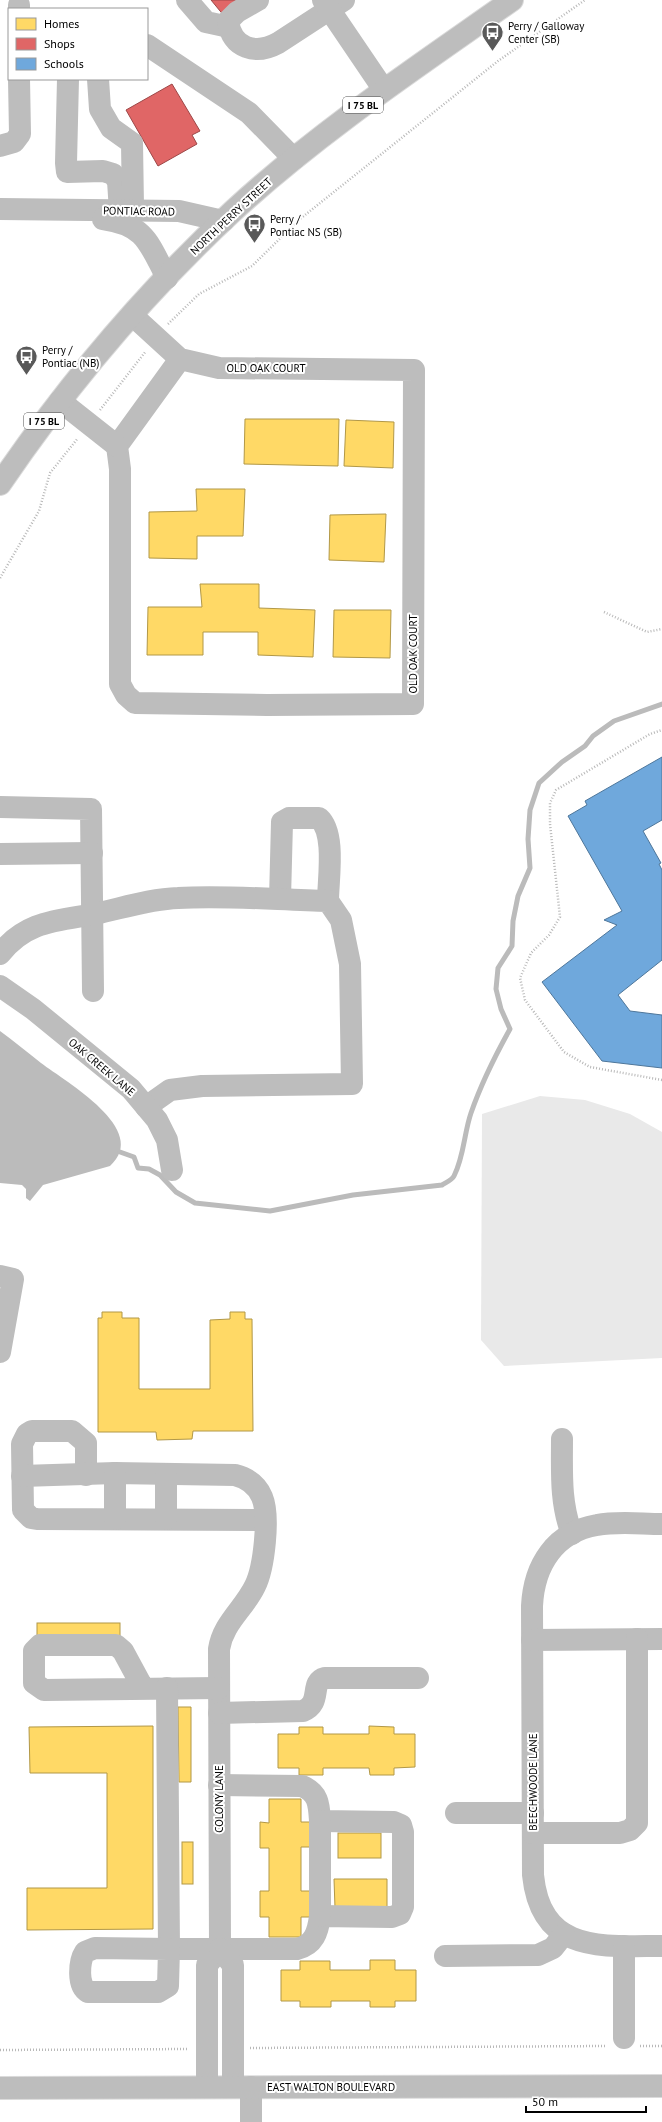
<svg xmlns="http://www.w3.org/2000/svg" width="662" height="2122" font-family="'PT Sans',sans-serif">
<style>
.green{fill:#e9e9e9}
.water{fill:#bbb}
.homes{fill:#ffd966;stroke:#b29847}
.shops{fill:#e06666;stroke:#9d4747}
.schools{fill:#6fa8dc;stroke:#4e769a}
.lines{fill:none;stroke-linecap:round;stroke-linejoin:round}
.stream{stroke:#bbb;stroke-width:5}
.major-casing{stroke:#dbdbdb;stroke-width:24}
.path{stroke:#b8b8b8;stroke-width:2.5;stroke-dasharray:1 2;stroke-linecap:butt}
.minor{stroke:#bdbdbd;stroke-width:22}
.major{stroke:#bdbdbd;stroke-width:22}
.labels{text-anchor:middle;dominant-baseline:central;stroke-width:4;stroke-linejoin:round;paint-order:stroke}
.shield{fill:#fff;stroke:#4c4c4c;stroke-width:1}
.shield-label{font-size:10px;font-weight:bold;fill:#000}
.poi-label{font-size:11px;fill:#000;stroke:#fff;text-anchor:start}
.street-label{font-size:11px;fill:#000;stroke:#fff}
</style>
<rect width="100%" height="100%" fill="#fff"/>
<path class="green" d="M540,1096l45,4 45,14 32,18v226l-158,8 -23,-26 1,-226z"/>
<path class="water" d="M0,1031c14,10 27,21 41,32 25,19 110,67 69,103l-67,19 -13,16 -4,-3v-9l-4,-4 -22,-2z"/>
<g class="homes">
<path d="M245,419h94l-1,47 -94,-2z"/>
<path d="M346,420l48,2 -1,46 -49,-2z"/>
<path d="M196,489h49l-2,47h-46v23l-48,-1v-46l48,-1z"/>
<path d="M386,514l-2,48 -55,-2 1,-45z"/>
<path d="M200,584h59v24l56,2 -2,47 -55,-2v-23h-55v23h-56l1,-48h54z"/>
<path d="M334,610h57l-1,48 -57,-1z"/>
<path d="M102,1312h20v6h17v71h71v-69l20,-1v-7h15v7h7l1,112h-60l-1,8 -35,1 -1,-8h-58v-114h4z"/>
<rect x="37" y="1623" width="83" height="15"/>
<path d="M178,1707h13v75h-12z"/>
<path d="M153,1726v203l-126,1v-42h80v-115h-77l-1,-46z"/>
<path d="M369,1726l25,1v7h21v33l-21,1v7h-24l-1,-7h-46v7h-24v-7h-21v-34h21v-7h24v7h46z"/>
<path d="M269,1799h32v23h9v25h-9v44h9l1,26h-10v20h-32v-20h-9v-26h9v-43h-9v-26l9,1z"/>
<rect x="338" y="1833" width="43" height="25"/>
<rect x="182" y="1842" width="11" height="42"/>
<path d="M334,1879h53v29h-52z"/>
<path d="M370,1960h25v10h21v31h-21v6h-25v-6h-39v6h-31v-6h-19v-31h19v-9h30v9h40z"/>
</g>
<g class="shops">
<path d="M211,0h35l-21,17z"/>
<path d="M172,84l28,47 -8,4 5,9 -39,22 -32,-56z"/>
</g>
<path class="schools" d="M662,757v63l-19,11 18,32 -2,1 3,6v90l-44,35 12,16 32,4v53l-60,-7 -60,-79 75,-57 -13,-5 18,-9 -54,-95 19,-11 -2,-4z"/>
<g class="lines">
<path class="stream" d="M120,1152l14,5 4,11 11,1 11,6 16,17 19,11 75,8 83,-16 89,-10c5,-3 10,-5 12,-9 10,-19 10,-43 17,-63 10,-29 24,-57 39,-84l-9,-20 -5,-20 2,-21 14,-22 1,-25 5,-25 12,-28 -2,-29 2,-29 9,-27 23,-21 23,-16 8,-10 21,-15 48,-17"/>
<defs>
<g id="major">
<path d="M0,484c66,-97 147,-193 233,-273 86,-79 184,-144 279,-211"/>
<path d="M0,2088l662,-2"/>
</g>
</defs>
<use href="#major" class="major-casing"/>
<g class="path">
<path d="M168,324l31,-30 53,-28 48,-47 198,-158 87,-61"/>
<path d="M100,410l46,-59"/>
<path d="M0,578l39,-67 11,-38 28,-35"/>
<path d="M604,612l43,20 15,-3"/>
<path d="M662,1080l-72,-13 -26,-15 -39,-52 -5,-22 11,-25 18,-18 11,-18 -10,-93v-21l6,-13 94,-56 12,-4"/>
<path d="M640,2046h22"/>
<path d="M250,2048l357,-2"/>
<path d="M0,2050l189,-1"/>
</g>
<g class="minor">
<path d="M187,0l19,22 23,5"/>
<path d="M258,0l-21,12 -9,9c4,28 28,34 50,22l66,-43"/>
<path d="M323,0l61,90"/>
<path d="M19,5v4"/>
<path d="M147,45l102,68 45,46"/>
<path d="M68,79l-2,84 1,9 36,-1 10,3 5,7 2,30"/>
<path d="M98,79l2,30 11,19 21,15 1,64"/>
<path d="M0,146l14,-4 6,-8 -1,-55"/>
<path d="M0,209l179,2 44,10"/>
<path d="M103,219c43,6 46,25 64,59"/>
<path d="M133,316l47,43 39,9 195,2 -1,334 -146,1 -132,-2 -9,-8 -6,-11v-215l-3,-23 63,-87"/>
<path d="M60,401l57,45"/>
<path d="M0,807l91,2 2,182"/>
<path d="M0,854l92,-1"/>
<path d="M280,899l2,-77 7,-4h30c17,15 9,62 9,83"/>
<path d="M0,954c26,-33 56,-33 95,-40 28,-6 55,-15 83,-16 50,-3 100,2 150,3l13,19 9,44 2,120 -150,2 -32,4 -24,17"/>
<path d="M0,986l33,23 98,80 26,31 10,20 5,30"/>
<path d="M0,1276l13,3 -13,73"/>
<path d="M562,1439c0,33 -2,64 10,95"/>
<path d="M86,1475v-32l-14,-12h-40l-5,3 -5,10 1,66 8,8 6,1 228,1"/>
<path d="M22,1476l93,-3 120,2c12,3 22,10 27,22 8,19 2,71 -7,89 -11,23 -32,37 -36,63l1,300 -13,16v122"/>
<path d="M115,1519v-46"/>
<path d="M166,1519v-45"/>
<path d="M662,1524c-21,0 -44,-3 -65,1 -42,7 -63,40 -65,81l1,269c8,79 69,71 129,71"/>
<path d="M532,1640l130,-1"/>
<path d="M143,1688l-20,-37 -7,-6h-76l-6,6v32l10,7 175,-2"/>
<path d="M167,1688l2,261h128c17,-4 21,-17 23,-33l72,1 8,-3 3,-7v-75l-2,-7 -7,-3 -74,-1c-1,-16 -1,-28 -18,-35l-83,-1"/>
<path d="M219,1713l84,-2c20,-8 6,-29 22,-33h93"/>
<path d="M456,1813h77"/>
<path d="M320,1821v95"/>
<path d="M533,1833h87l10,-3 7,-7v-184"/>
<path d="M95,1948l74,1 -1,37 -10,6h-70c-11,-6 -9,-31 -3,-40z"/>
<path d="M220,1949l13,16v122"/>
<path d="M445,1956l93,-1 15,-7 11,-14"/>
<path d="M624,2038v-92"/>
<path d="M251,2122v-35"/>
</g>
<use href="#major" class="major"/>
</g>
<defs>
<symbol id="bus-pin" viewBox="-11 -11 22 30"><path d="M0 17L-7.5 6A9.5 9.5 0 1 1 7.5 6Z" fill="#595959" stroke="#fff"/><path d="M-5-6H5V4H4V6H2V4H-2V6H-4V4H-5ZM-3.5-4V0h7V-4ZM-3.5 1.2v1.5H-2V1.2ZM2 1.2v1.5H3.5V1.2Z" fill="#fff"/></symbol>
</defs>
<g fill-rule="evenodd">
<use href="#bus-pin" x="480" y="20" width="25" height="34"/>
<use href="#bus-pin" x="242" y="212" width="25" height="34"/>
<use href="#bus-pin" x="14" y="344" width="25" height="34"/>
</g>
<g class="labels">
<g class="shield">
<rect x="343" y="97" width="40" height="16" rx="3"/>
<rect x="24" y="413" width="40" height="16" rx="3"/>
</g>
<g class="shield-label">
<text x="363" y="105">I 75 BL</text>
<text x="44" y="421">I 75 BL</text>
</g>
<g class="poi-label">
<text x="508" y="26">Perry / Galloway<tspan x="508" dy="13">Center (SB)</tspan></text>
<text x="270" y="219">Perry /<tspan x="270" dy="13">Pontiac NS (SB)</tspan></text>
<text x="42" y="350">Perry /<tspan x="42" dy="13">Pontiac (NB)</tspan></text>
</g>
<g class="street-label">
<text transform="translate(139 211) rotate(1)">PONTIAC ROAD</text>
<text transform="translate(231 216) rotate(-43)">NORTH PERRY STREET</text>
<text x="266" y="368">OLD OAK COURT</text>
<text transform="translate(413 654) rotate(-90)">OLD OAK COURT</text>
<text transform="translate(102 1067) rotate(40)">OAK CREEK LANE</text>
<text transform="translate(533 1782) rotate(-90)">BEECHWOODE LANE</text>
<text transform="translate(219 1799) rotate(-90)">COLONY LANE</text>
<text x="331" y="2087">EAST WALTON BOULEVARD</text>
</g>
</g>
<rect x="8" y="8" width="140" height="72" fill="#ffffff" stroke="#999999"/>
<rect x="16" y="18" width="20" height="12" fill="#ffd966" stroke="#999999"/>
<text x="44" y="28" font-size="12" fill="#000000">Homes</text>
<rect x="16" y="38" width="20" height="12" fill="#e06666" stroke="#999999"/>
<text x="44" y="48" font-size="12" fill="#000000">Shops</text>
<rect x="16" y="58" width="20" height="12" fill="#6fa8dc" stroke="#999999"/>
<text x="44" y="68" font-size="12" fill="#000000">Schools</text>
<path d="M526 2106v6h120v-6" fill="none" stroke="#000000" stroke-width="2"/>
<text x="532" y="2106" font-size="12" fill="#000000" stroke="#ffffff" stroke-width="3" paint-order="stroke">50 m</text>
</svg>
